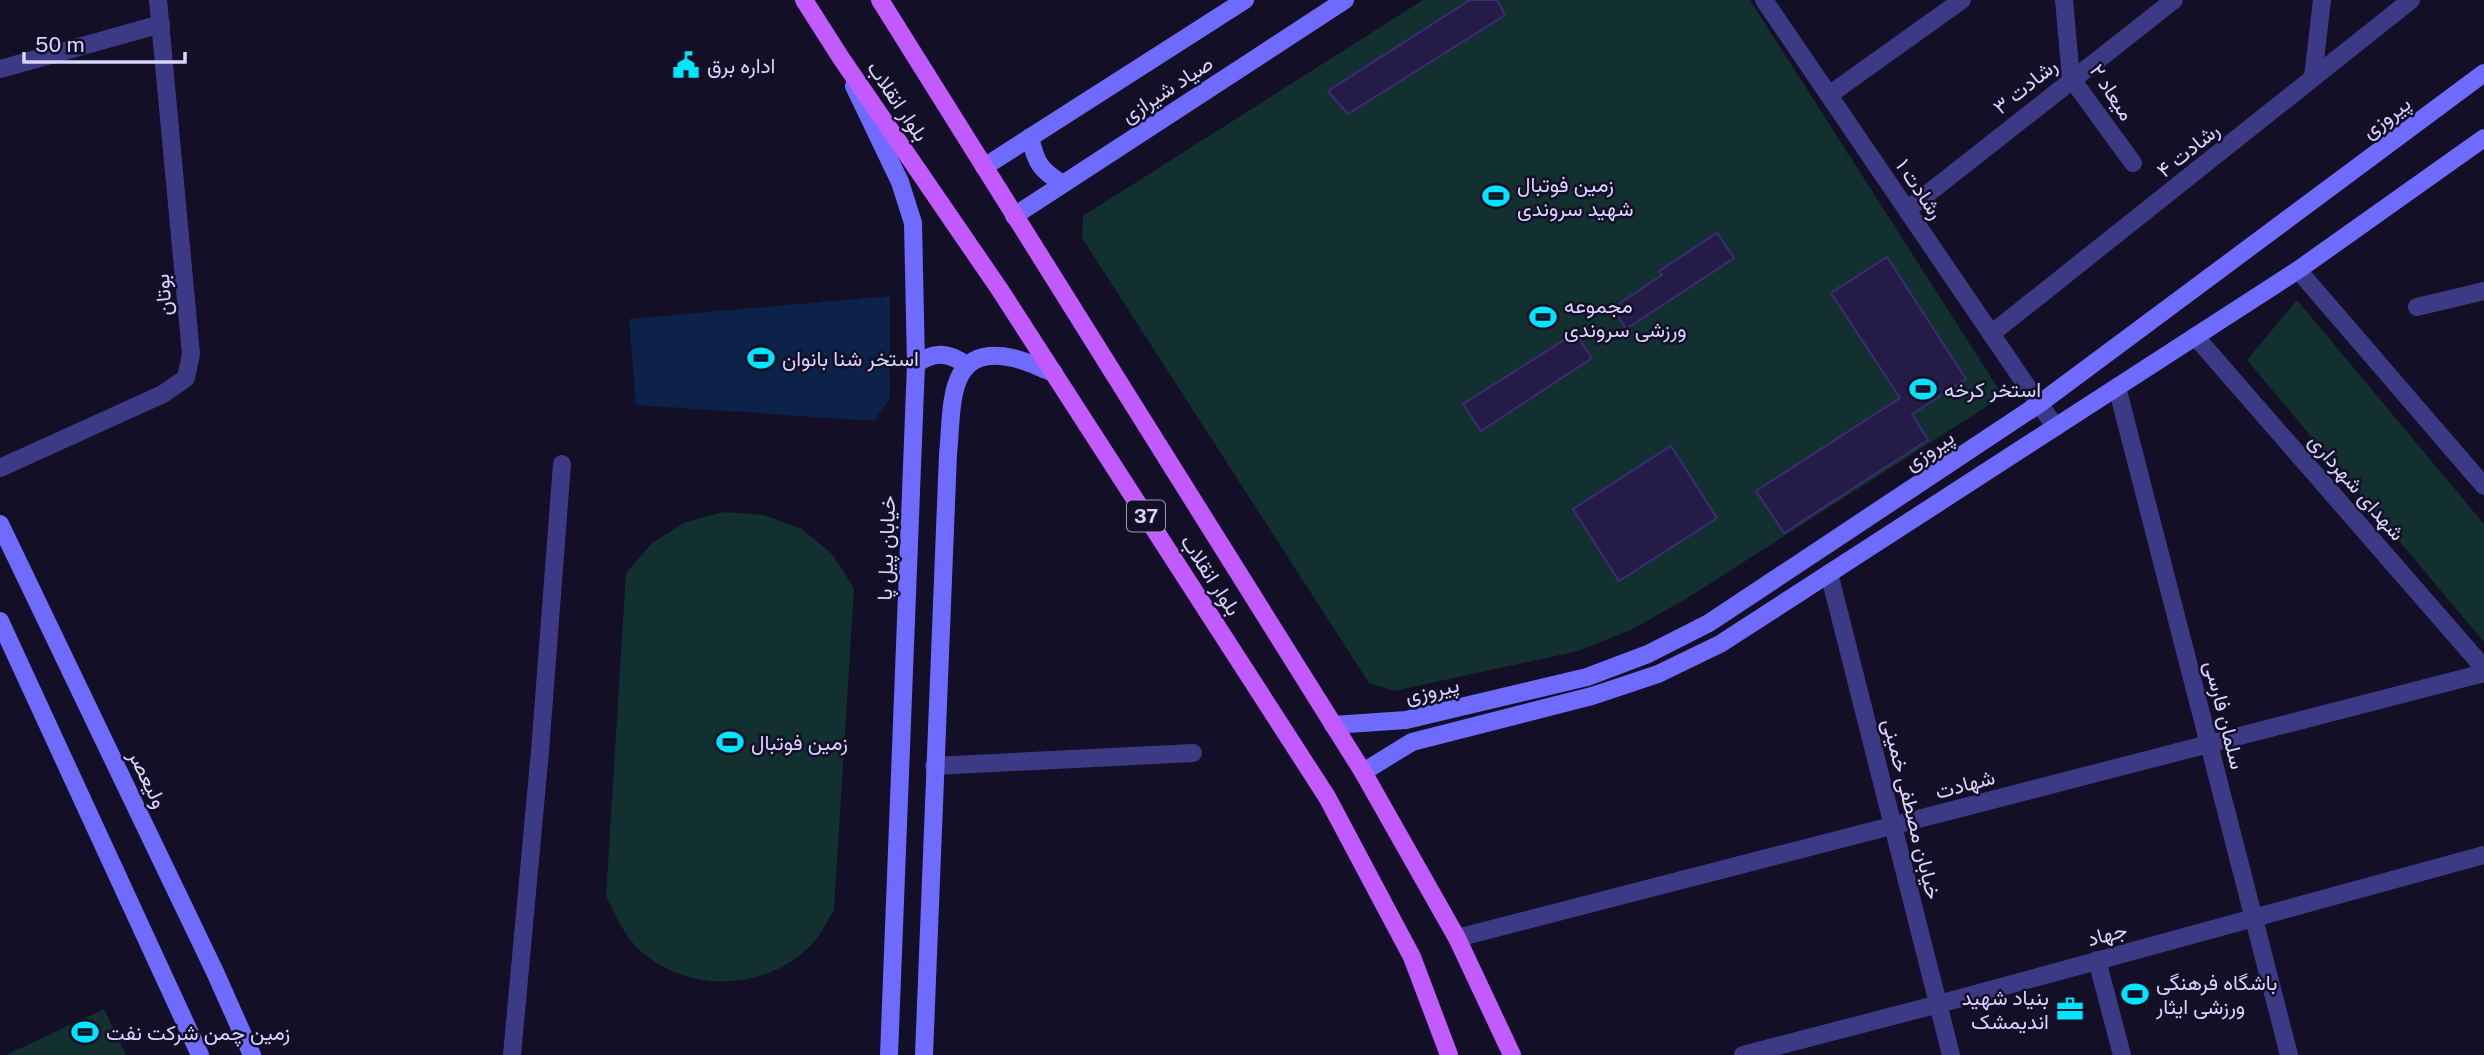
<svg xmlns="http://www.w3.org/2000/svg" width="2484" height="1055" font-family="'Public Sans',Vazirmatn,sans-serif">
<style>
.green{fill:#12302f}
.water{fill:#0c2248}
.building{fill:#241b47;stroke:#3b2d73;stroke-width:2}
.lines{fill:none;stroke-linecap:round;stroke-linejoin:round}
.street{stroke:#3d3a85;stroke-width:18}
.secondary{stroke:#6f6bff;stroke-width:18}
.primary{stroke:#c25bff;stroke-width:18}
.labels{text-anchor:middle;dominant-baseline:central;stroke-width:5;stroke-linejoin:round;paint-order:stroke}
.shield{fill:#130f26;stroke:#9e99be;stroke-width:2}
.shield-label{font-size:19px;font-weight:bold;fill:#d9d4ff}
.poi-label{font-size:21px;fill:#d9d4ff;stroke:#130f26;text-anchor:start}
.street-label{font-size:21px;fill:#d9d4ff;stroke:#130f26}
</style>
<rect width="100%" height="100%" fill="#130f26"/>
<g class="green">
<path d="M1423,0h327l253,396 -314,201 -58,33 -53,21 -184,40 -25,-8 -287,-445 1,-22z"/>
<path d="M2297,300l187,224v118l-237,-282z"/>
<path d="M724,512l40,3 38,14 30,25 22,34 -20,322c-7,10 -12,23 -20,32 -43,47 -116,52 -166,15 -21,-15 -31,-39 -42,-61l20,-323 26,-30 34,-21z"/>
<path d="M104,1009l22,46h-120z"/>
</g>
<path class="water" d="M890,296v102l-16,23 -238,-16 -7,-86z"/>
<g class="building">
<path d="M1470,0h27l8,15 -157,99 -20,-23z"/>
<path d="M1717,233l17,25 -108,71 -13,-21 49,-33 -3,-4z"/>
<path d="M1887,257l79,122 -54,35 16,26 -144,93 -28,-42 144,-93 -69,-105z"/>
<path d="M1575,333l17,25 -111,73 -18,-27z"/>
<path d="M1671,446l46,72 -98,63 -46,-72z"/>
</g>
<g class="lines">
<g class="street">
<path d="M1764,0l275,404 17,23"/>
<path d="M2064,0l7,78 62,85"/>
<path d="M0,69l161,-45"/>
<path d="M2313,77l9,-77"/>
<path d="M1829,95l133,-95"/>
<path d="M1907,210l267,-210"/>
<path d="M2298,270l186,216"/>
<path d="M2417,307l67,-16"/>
<path d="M1991,334l420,-334"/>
<path d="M2195,336l289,332"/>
<path d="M2117,387l172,668"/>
<path d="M0,468l163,-74 23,-16 5,-24 -33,-354"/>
<path d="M1829,573l122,482"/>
<path d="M934,766l259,-13"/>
<path d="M1457,938l1027,-265"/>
<path d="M2097,960l25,95"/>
<path d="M512,1055l28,-304 22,-287"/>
<path d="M1743,1055l196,-51 545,-149"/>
</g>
<g class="secondary">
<path d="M854,86l46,96 13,41 3,141 -27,691"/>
<path d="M1030,137c6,26 10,33 33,47"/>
<path d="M984,167l261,-167"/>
<path d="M1014,216l331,-216"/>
<path d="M916,364c18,-13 33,-12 50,1"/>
<path d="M0,524l215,448 37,83"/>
<path d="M0,621l200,434"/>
<path d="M1333,725l73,-5 181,-43 61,-23 61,-31 330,-219 445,-331"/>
<path d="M1363,772l49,-30 180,-46 66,-22 62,-30 578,-374 186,-132"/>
<path d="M924,1055l24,-601c5,-46 -3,-111 65,-96 14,3 27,10 41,15"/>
</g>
<g class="primary">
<path d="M804,0l37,58 159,232 327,507 85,160 37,98"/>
<path d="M880,0l483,772 94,166 55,117"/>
</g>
</g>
<defs>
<symbol id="civic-bare" viewBox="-9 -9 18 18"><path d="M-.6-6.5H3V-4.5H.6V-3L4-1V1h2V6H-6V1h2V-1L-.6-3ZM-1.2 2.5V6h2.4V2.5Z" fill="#00e5ff" stroke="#130f26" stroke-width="2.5" paint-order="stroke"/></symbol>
<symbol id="stadium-bare" viewBox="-9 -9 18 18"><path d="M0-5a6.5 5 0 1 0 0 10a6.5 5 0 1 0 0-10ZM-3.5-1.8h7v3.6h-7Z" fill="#00e5ff" stroke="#130f26" stroke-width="2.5" paint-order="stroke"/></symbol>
<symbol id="office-bare" viewBox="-9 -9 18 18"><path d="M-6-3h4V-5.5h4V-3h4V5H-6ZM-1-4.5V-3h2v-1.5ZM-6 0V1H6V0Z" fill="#00e5ff" stroke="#130f26" stroke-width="2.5" paint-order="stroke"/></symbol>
</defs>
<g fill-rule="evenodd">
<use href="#civic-bare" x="667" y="46" width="38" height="38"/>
<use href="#stadium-bare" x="1477" y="177" width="38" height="38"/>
<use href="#stadium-bare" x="1524" y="298" width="38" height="38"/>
<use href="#stadium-bare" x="742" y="339" width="38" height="38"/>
<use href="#stadium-bare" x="1904" y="370" width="38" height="38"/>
<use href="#stadium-bare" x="711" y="723" width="38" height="38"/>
<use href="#stadium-bare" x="2116" y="975" width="38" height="38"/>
<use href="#office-bare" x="2051" y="990" width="38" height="38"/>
<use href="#stadium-bare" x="66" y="1013" width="38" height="38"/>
</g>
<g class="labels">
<rect class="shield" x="1127" y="500.5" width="38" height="31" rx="5"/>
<g class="shield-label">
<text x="1146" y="516">37</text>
</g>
<g class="poi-label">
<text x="707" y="65">اداره برق</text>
<text x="1517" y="184">زمین فوتبال<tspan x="1517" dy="24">شهید سروندی</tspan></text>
<text x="1564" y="305">مجموعه<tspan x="1564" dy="24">ورزشی سروندی</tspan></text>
<text x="782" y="358">استخر شنا بانوان</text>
<text x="1944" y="389">استخر کرخه</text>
<text x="751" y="742">زمین فوتبال</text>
<text x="2156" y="982">باشگاه فرهنگی<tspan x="2156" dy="24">ورزشی ایثار</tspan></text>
<text x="2049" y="997" text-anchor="end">بنیاد شهید<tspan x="2049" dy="24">اندیمشک</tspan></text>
<text x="106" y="1032">زمین چمن شرکت نفت</text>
</g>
<g class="street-label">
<text transform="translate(2025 86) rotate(-39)">رشادت ۳</text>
<text transform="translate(1167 89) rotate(-33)">صیاد شیرازی</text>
<text transform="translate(2112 92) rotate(57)">میعاد ۲</text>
<text transform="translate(898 101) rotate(56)">بلوار انقلاب</text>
<text transform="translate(2386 117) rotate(-37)">پیروزی</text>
<text transform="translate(2188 150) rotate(-39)">رشادت ۴</text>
<text transform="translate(1920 189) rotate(56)">رشادت ۱</text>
<text transform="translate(163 295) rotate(-95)">بوتان</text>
<text transform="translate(1929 450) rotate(-34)">پیروزی</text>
<text transform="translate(2357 487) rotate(49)">شهدای شهرداری</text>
<text transform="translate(886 548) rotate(-88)">خیابان پیل پا</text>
<text transform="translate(1211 575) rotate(57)">بلوار انقلاب</text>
<text transform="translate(1432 690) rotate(-13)">پیروزی</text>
<text transform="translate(2225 715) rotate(76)">سلمان فارسی</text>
<text transform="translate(148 779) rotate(64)">ولیعصر</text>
<text transform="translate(1965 784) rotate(-15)">شهادت</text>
<text transform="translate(1912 809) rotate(76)">خیابان مصطفی خمینی</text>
<text transform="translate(2107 934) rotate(-15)">جهاد</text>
</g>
</g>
<path d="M24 52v10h161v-10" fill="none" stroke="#d9d4ff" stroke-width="3.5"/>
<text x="35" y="52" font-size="21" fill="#d9d4ff" stroke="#130f26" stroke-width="5" paint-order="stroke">50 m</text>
</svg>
